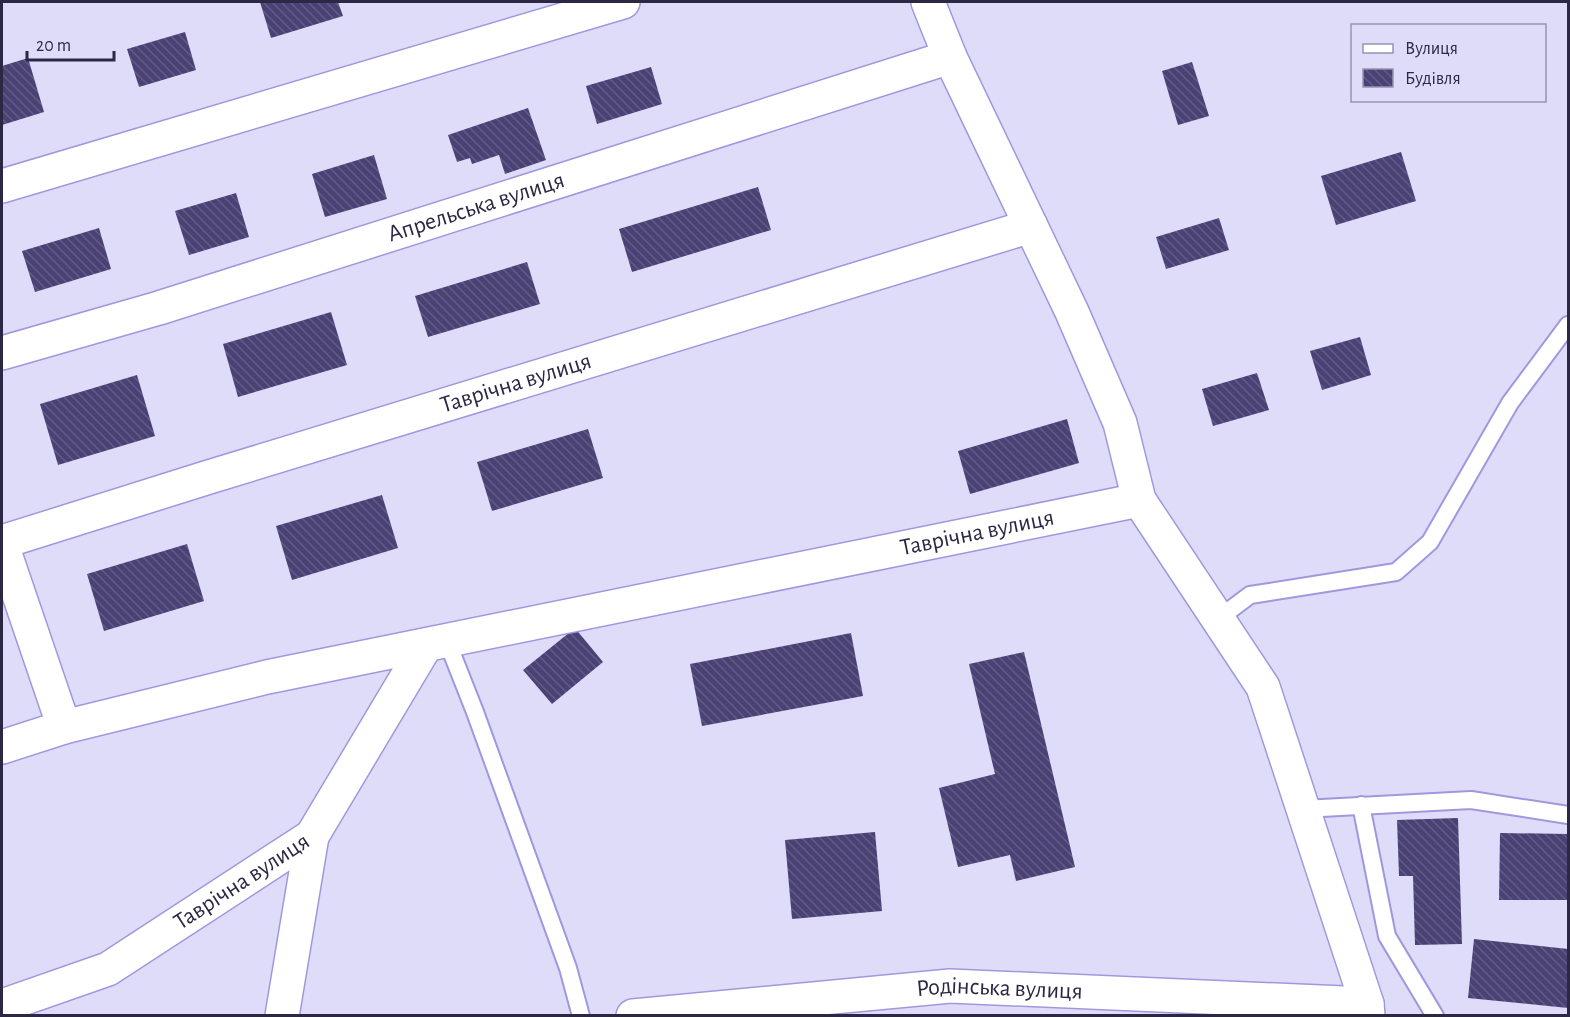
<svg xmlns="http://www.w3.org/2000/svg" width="1570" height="1017" font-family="'Alegreya Sans',sans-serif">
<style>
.building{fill:url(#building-back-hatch)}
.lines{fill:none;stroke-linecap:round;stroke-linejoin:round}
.service-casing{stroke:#a098dd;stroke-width:20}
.minor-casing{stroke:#a098dd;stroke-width:36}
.service{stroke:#fff;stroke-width:16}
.minor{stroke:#fff;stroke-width:33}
.labels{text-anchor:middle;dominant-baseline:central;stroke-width:6;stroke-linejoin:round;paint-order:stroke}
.street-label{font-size:24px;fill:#2c2844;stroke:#dfdcfa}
</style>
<defs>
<pattern id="building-back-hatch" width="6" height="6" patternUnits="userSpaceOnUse" patternTransform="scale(1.5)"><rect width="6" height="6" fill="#4a4274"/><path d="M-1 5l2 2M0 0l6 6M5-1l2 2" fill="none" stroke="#625b85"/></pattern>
</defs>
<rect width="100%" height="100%" fill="#dfdcfa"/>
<g class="building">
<path d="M260,2h78l5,14 -72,22z"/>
<path d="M185,32l11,38 -57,17 -12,-38z"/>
<path d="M28,58l16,54 -42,13v-59z"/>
<path d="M1192,62l17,54 -31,9 -16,-54z"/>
<path d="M651,67l11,37 -65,20 -11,-38z"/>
<path d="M528,108l18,52 -41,14 -6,-19 -27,9 -2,-6 -13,4 -9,-27z"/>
<path d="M1401,152l15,49 -80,24 -15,-49z"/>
<path d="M374,155l13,44 -62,18 -13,-43z"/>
<path d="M758,187l13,43 -139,42 -13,-43z"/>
<path d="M236,193l13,44 -60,18 -14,-44z"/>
<path d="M1219,218l10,32 -63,19 -10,-32z"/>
<path d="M99,228l12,41 -76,23 -13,-41z"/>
<path d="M527,262l13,42 -112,33 -13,-41z"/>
<path d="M331,312l16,53 -109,32 -15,-53z"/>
<path d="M1360,337l11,38 -49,15 -12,-39z"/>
<path d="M1257,373l12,37 -56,16 -11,-37z"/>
<path d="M137,375l18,61 -97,29 -18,-61z"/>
<path d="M1067,419l12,44 -109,31 -12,-43z"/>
<path d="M588,429l15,49 -111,33 -15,-49z"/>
<path d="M382,495l16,53 -106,32 -16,-54z"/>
<path d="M187,544l17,57 -100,30 -17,-57z"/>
<path d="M575,628l28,34 -51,42 -29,-34z"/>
<path d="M851,633l12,63 -161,30 -12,-62z"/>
<path d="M1024,652l51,215 -59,14 -6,-26 -52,12 -19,-79 56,-14 -26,-110z"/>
<path d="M1458,818l4,126 -47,1 -2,-69h-14l-2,-56z"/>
<path d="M875,832l7,79 -90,8 -7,-79z"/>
<path d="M1500,833l68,1v66h-69z"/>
<path d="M1474,939l94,10v59l-100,-10z"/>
</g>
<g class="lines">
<defs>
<g id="service">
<path d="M1218,619l32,-24 146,-23 34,-30 80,-139 58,-78"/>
<path d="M447,641l28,71 93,256 13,48"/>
<path d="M1361,805l26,131 48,80"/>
<path d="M1303,809l168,-9 97,15"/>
</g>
<g id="minor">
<path d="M928,2l22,55 122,255 48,111 19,77 124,187 104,317 1,12"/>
<path d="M2,186l621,-184"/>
<path id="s1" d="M2,353l157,-45 791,-251"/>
<path id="s2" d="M2,542l207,-65 822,-251"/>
<path d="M2,545l62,182"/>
<path id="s3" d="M2,747l62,-20 203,-50 872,-177"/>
<path id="s4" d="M2,1006l106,-37 204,-133 114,-191"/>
<path d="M282,1016l30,-180"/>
<path id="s5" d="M633,1016l317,-30 417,18"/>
</g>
</defs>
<use href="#service" class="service-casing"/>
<use href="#minor" class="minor-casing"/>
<use href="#service" class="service"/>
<use href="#minor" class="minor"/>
</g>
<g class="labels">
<g class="street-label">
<text stroke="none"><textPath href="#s1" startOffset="496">Апрельська вулиця</textPath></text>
<text stroke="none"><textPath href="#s2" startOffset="538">Таврічна вулиця</textPath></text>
<text stroke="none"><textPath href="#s3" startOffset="999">Таврічна вулиця</textPath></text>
<text stroke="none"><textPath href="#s4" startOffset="272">Таврічна вулиця</textPath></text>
<text stroke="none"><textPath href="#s5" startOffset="368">Родінська вулиця</textPath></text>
</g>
</g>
<rect width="1570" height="1017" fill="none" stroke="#2c2844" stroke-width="6"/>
<rect x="1351" y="24" width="195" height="78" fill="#dfdcfa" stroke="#9794b1" stroke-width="1.5"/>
<rect x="1363" y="44" width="30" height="9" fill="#ffffff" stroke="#9794b1" stroke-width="1.5"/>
<text x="1405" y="54" font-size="18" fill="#2c2844">Вулиця</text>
<rect x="1363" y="69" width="30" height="18" fill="url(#building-back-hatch)" stroke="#9794b1" stroke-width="1.5"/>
<text x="1405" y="84" font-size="18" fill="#2c2844">Будівля</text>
<path d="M27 51v9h87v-9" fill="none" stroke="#2c2844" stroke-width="3"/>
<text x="36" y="51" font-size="18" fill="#2c2844" stroke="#dfdcfa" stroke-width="4.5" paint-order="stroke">20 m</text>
</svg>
